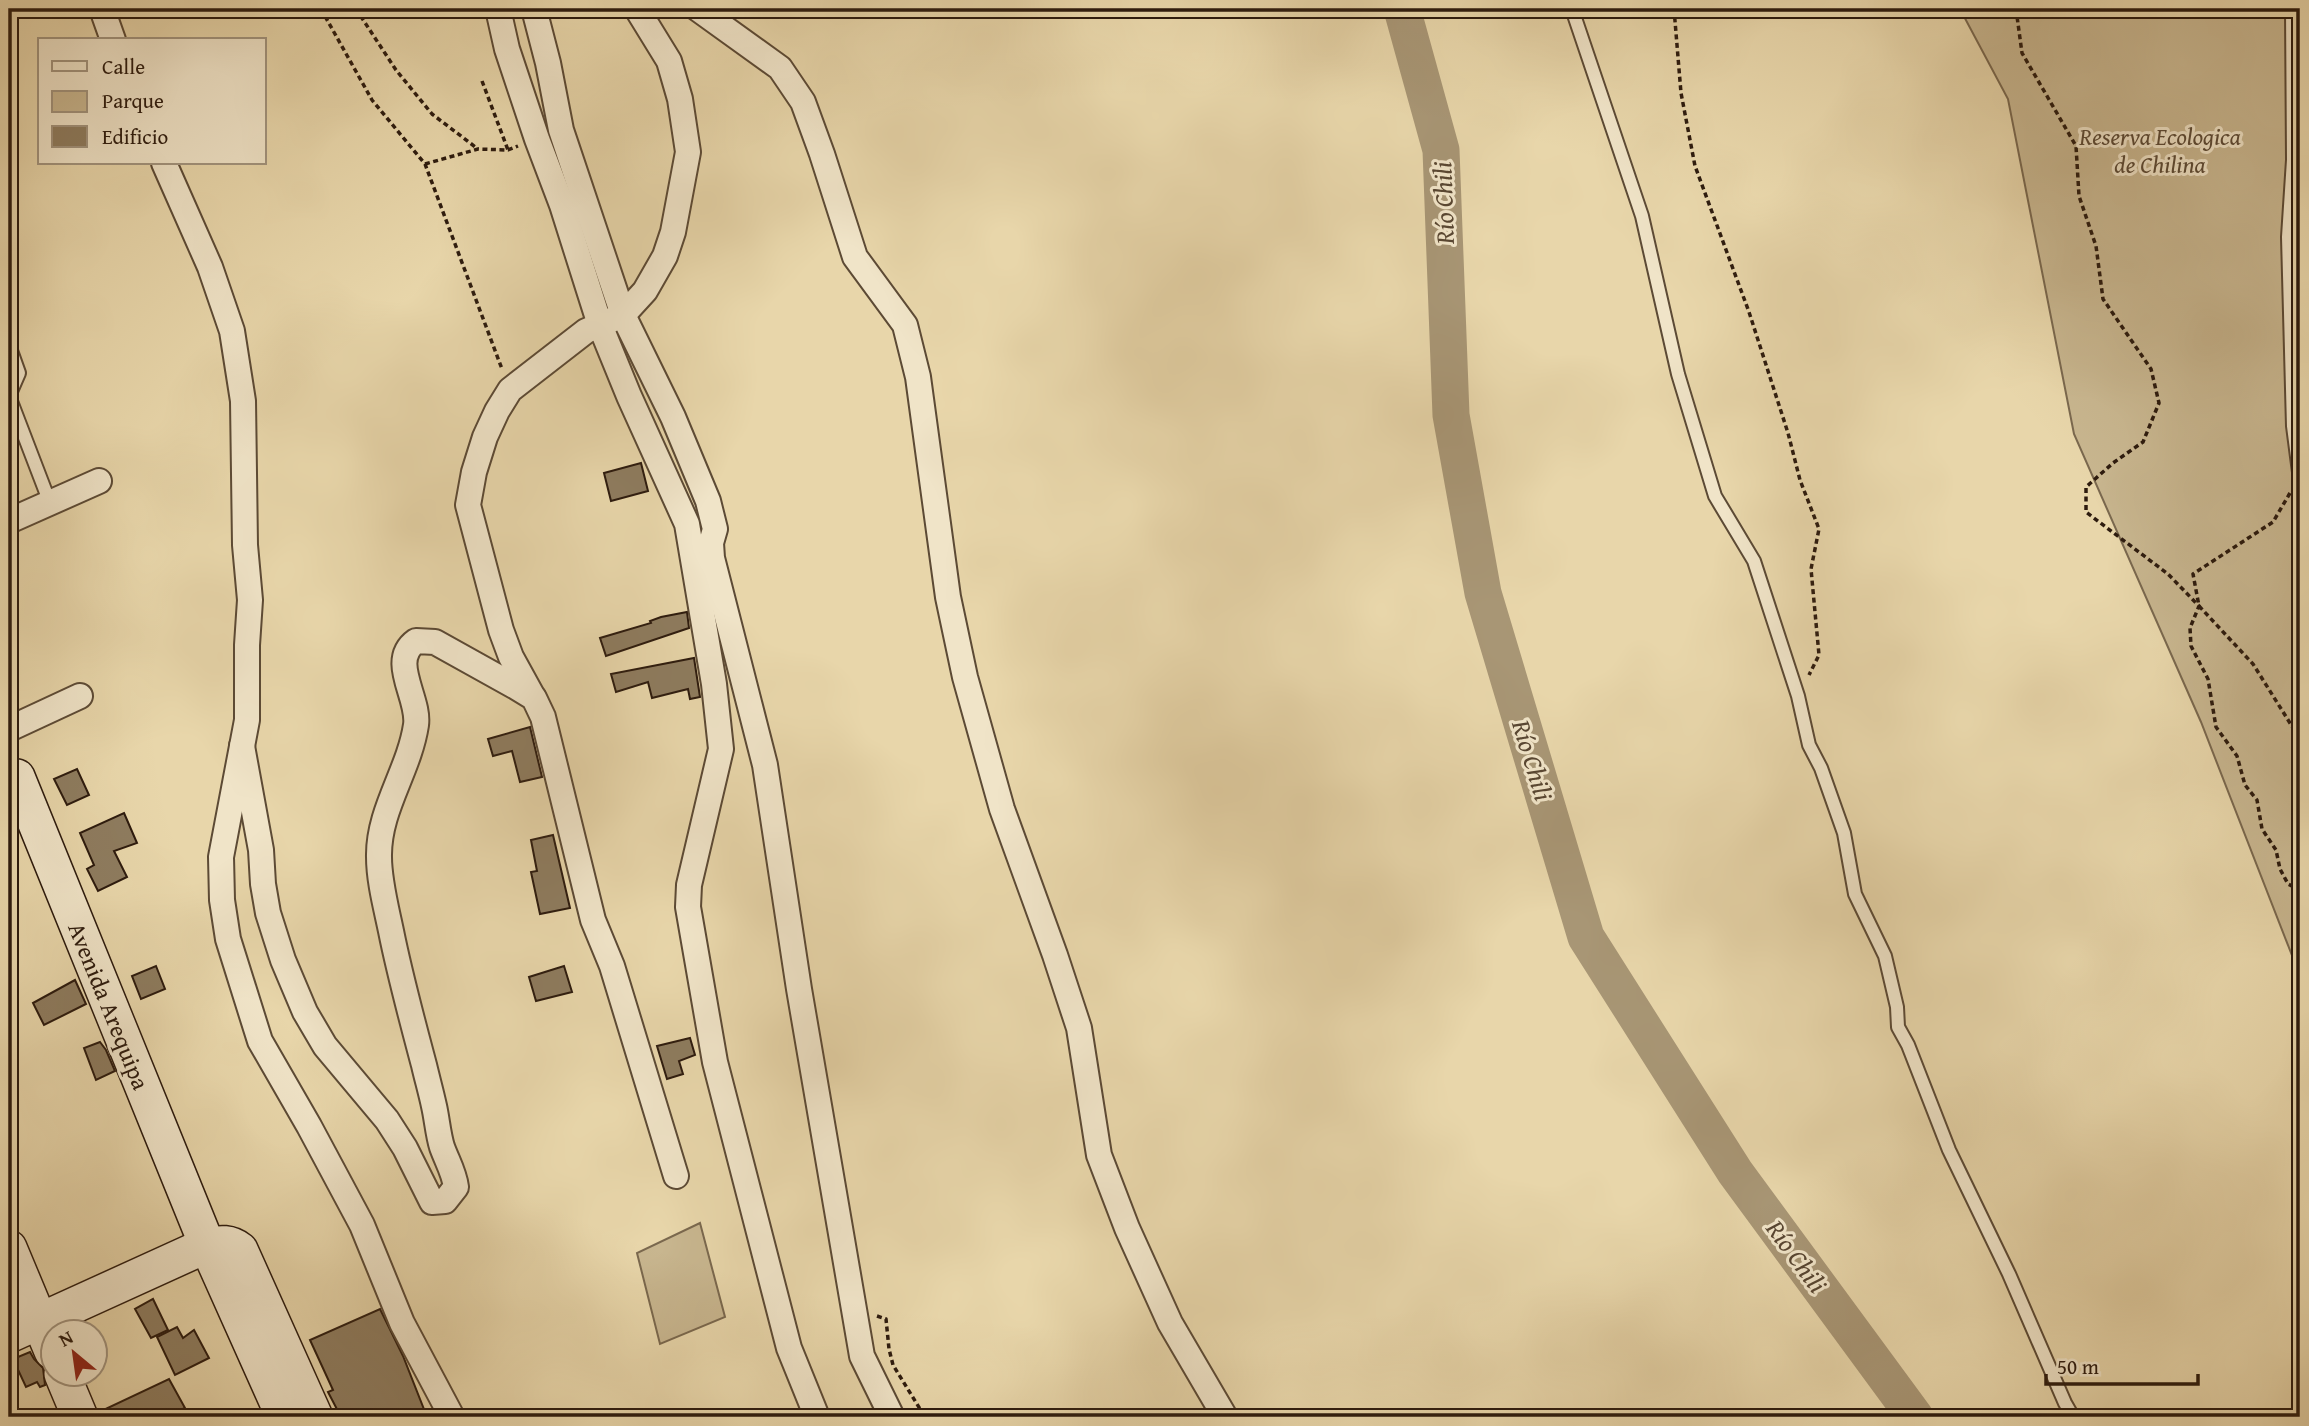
<svg xmlns="http://www.w3.org/2000/svg" width="2309" height="1426" font-family="'Gentium Book Plus',serif">
<style>
.green{fill:#c8b68f;stroke:#7a684e;stroke-width:2}
.lines{fill:none;stroke-linecap:round;stroke-linejoin:round}
.river{stroke:#a89675;stroke-width:37}
.building{fill:#8e7c5f;stroke:#2d1b0e;stroke-width:2}
.lane-casing{stroke:#5c4a35;stroke-width:16}
.street-casing{stroke:#5c4a35;stroke-width:28}
.secondary-casing{stroke:#2d1b0e;stroke-width:38}
.path{stroke:#2d1b0e;stroke-width:3.5;stroke-dasharray:5 3.5;stroke-linecap:butt}
.lane{stroke:#f0e4c8;stroke-width:12}
.street{stroke:#f0e4c8;stroke-width:24}
.secondary{stroke:#f0e4c8;stroke-width:35}
.labels{text-anchor:middle;dominant-baseline:central;stroke-width:6;stroke-linejoin:round;paint-order:stroke}
.park-label{font-size:24px;font-style:italic;fill:#5c4a35;stroke:#f0e4c8}
.street-label{font-size:24px;fill:#2d1b0e;stroke:#f0e4c8}
.water-label{font-size:26px;font-style:italic;fill:#584632;stroke:#f0e4c8}
</style>
<rect width="100%" height="100%" fill="#e8d6aa"/>
<filter id="stains"><feTurbulence type="fractalNoise" baseFrequency=".00286" numOctaves="4"/><feColorMatrix values="0 0 0 0 .2 0 0 0 0 .09 0 0 0 0 .02 0 0 0 .5 -.17"/></filter>
<radialGradient id="worn" r=".72"><stop offset=".6" stop-color="#630" stop-opacity="0"/><stop offset="1" stop-color="#630" stop-opacity=".3"/></radialGradient>
<g class="green">
<path d="M1960,9h340v967l-99,-254 -127,-288 -66,-335z"/>
<path d="M700,1223l25,94 -65,27 -23,-91z"/>
</g>
<g class="lines">
<path class="river" d="M1402,9l39,141 10,265 32,178 103,344 149,235 180,245"/>
</g>
<g class="building">
<path d="M641,463l7,28 -37,10 -7,-28z"/>
<path d="M687,612l2,16 -83,28 -6,-18 51,-15 -1,-2 11,-4z"/>
<path d="M694,658l6,39 -10,2 -2,-10 -36,9 -4,-16 -32,10 -5,-18z"/>
<path d="M530,727l12,50 -22,5 -8,-31 -19,5 -5,-17z"/>
<path d="M77,769l12,26 -22,10 -13,-26z"/>
<path d="M124,813l13,30 -23,8 13,26 -29,14 -11,-22 7,-4 -14,-32z"/>
<path d="M553,835l17,73 -30,6 -9,-42 6,-1 -6,-31z"/>
<path d="M156,966l9,23 -24,10 -9,-23z"/>
<path d="M564,966l8,26 -36,9 -7,-24z"/>
<path d="M75,980l11,24 -42,21 -11,-22z"/>
<path d="M690,1038l5,17 -16,6 4,13 -16,5 -10,-33z"/>
<path d="M100,1042l6,8 9,21 -19,9 -12,-32z"/>
<path d="M153,1299l15,31 -17,8 -16,-29z"/>
<path d="M380,1309l23,47 24,61h-86l-13,-25 5,-2 -23,-50z"/>
<path d="M177,1327l6,11 11,-8 15,28 -34,17 -18,-38z"/>
<path d="M30,1352l4,7 9,9 2,17 -5,2 -3,-5 -11,5 -13,-28z"/>
<path d="M169,1379l16,29 -21,9h-64l-1,-5z"/>
</g>
<g class="lines">
<defs>
<g id="lane">
<path d="M1572,9l70,207 36,158 37,122 39,65 44,135 11,49 12,23 23,65 11,61 30,62 12,51 1,20 10,18 41,105 60,124 56,129 8,14"/>
<path d="M2292,9l1,151 -5,77 5,189 7,54"/>
<path d="M9,345l10,28 -10,23"/>
<path d="M9,396l41,107"/>
</g>
<g id="street">
<path d="M102,9l11,31"/>
<path d="M498,9l9,40 30,90 25,66 38,120 29,71 58,128 27,160 7,65 -32,136 -1,22 27,155 74,286 28,69"/>
<path d="M534,9l14,54 13,67 62,185 50,102 35,84 7,28 -4,14 1,15 53,207 34,224 63,367 30,61"/>
<path d="M698,9l82,59 23,34 19,52 33,103 50,68 13,52 30,220 17,80 37,132 53,146 24,73 20,127 28,73 43,95 55,94"/>
<path d="M164,163l46,104 22,64 11,70 2,144 5,55 -3,45v75l-26,137 1,43 6,39 32,102 49,85 53,99 40,98 50,94"/>
<path d="M9,521l90,-40"/>
<path d="M533,697l-22,-40 -10,-27 -33,-125 6,-33 11,-35 12,-26 13,-21 76,-59 37,-16 22,-24 20,-35 8,-24 15,-80 -8,-53 -11,-38 -32,-52"/>
<path d="M9,729l71,-33"/>
<path d="M242,746l19,104 2,34 5,29 15,47 22,52 20,34 62,74 18,28 27,54 13,-1 11,-14c-2,-15 -9,-26 -14,-40 -4,-13 -5,-28 -8,-41 -3,-14 -7,-28 -10,-41 -12,-45 -24,-89 -33,-134 -5,-24 -12,-50 -12,-74 -1,-47 30,-86 37,-132 4,-27 -28,-64 0,-84l19,1 81,45 18,11 9,19 50,203 19,46 64,210"/>
</g>
<g id="secondary">
<path d="M9,781l8,-4 190,468 77,172"/>
<path d="M9,1248l43,103"/>
<path d="M9,1335l198,-90c14,-2 23,-3 33,5l75,167"/>
<path d="M62,1374l18,43"/>
</g>
</defs>
<use href="#lane" class="lane-casing"/>
<use href="#street" class="street-casing"/>
<use href="#secondary" class="secondary-casing"/>
<g class="path">
<path d="M321,9l51,91 53,64 77,205"/>
<path d="M356,9l40,61 36,44 46,35"/>
<path d="M1674,9l7,84 14,73 54,146 39,121 12,47 19,49 -8,40 8,86 -10,20"/>
<path d="M2016,9l6,44 54,93 3,50 17,50 7,53 48,70 8,34 -16,39 -30,21 -27,24v25l82,62 31,32 -9,22 1,18 17,33 8,48 21,29 8,29 12,15 5,29 14,21 4,19 8,15 12,6"/>
<path d="M482,81l26,69"/>
<path d="M425,164l53,-15 30,1 10,-4"/>
<path d="M2290,493l-17,29 -80,52 6,32 54,58 47,75"/>
<path d="M877,1316l9,3 3,30 4,16 32,52"/>
</g>
<use href="#lane" class="lane"/>
<use href="#street" class="street"/>
<use href="#secondary" class="secondary"/>
</g>
<g class="labels">
<g class="park-label">
<text x="2160" y="136">Reserva Ecologica<tspan x="2160" dy="28">de Chilina</tspan></text>
</g>
<g class="street-label">
<text transform="translate(109 1006) rotate(68)">Avenida Arequipa</text>
</g>
<g class="water-label">
<text transform="translate(1443 203) rotate(-92)">Río Chili</text>
<text transform="translate(1533 760) rotate(73)">Río Chili</text>
<text transform="translate(1797 1256) rotate(54)">Río Chili</text>
</g>
</g>
<rect width="2309" height="1426" fill="none" stroke="#e8d6aa" stroke-width="35"/>
<rect x="10" y="10" width="2288" height="1405" fill="none" stroke="#2d1b0e" stroke-width="3.5"/>
<rect x="18" y="18" width="2274" height="1391" fill="none" stroke="#2d1b0e" stroke-width="2"/>
<rect x="38" y="38" width="228" height="126" fill="#f0e4c8" stroke="#a2947e" stroke-width="2"/>
<rect x="52" y="61" width="35" height="10" fill="#f0e4c8" stroke="#a2947e" stroke-width="2"/>
<text x="102" y="74" font-size="21" fill="#2d1b0e">Calle</text>
<rect x="52" y="91" width="35" height="21" fill="#c8b68f" stroke="#a2947e" stroke-width="2"/>
<text x="102" y="108" font-size="21" fill="#2d1b0e">Parque</text>
<rect x="52" y="126" width="35" height="21" fill="#8e7c5f" stroke="#a2947e" stroke-width="2"/>
<text x="102" y="144" font-size="21" fill="#2d1b0e">Edificio</text>
<g transform="translate(74 1353) rotate(331)"><circle r="33" fill="#f0e4c8" stroke="#a2947e" stroke-width="2"/>
<path d="M0-5L12 26L0 18L-12 26Z" fill="#8f2418"/>
<text y="-10" font-size="19" font-weight="bold" text-anchor="middle" fill="#2d1b0e">N</text>
</g>
<path d="M2046 1374v10h152v-10" fill="none" stroke="#2d1b0e" stroke-width="3.5"/>
<text x="2057" y="1374" font-size="21" fill="#2d1b0e" stroke="#f0e4c8" stroke-width="5" paint-order="stroke">50 m</text>
<rect width="100%" height="100%" filter="url(#stains)"/>
<rect width="100%" height="100%" fill="url(#worn)"/>
</svg>
